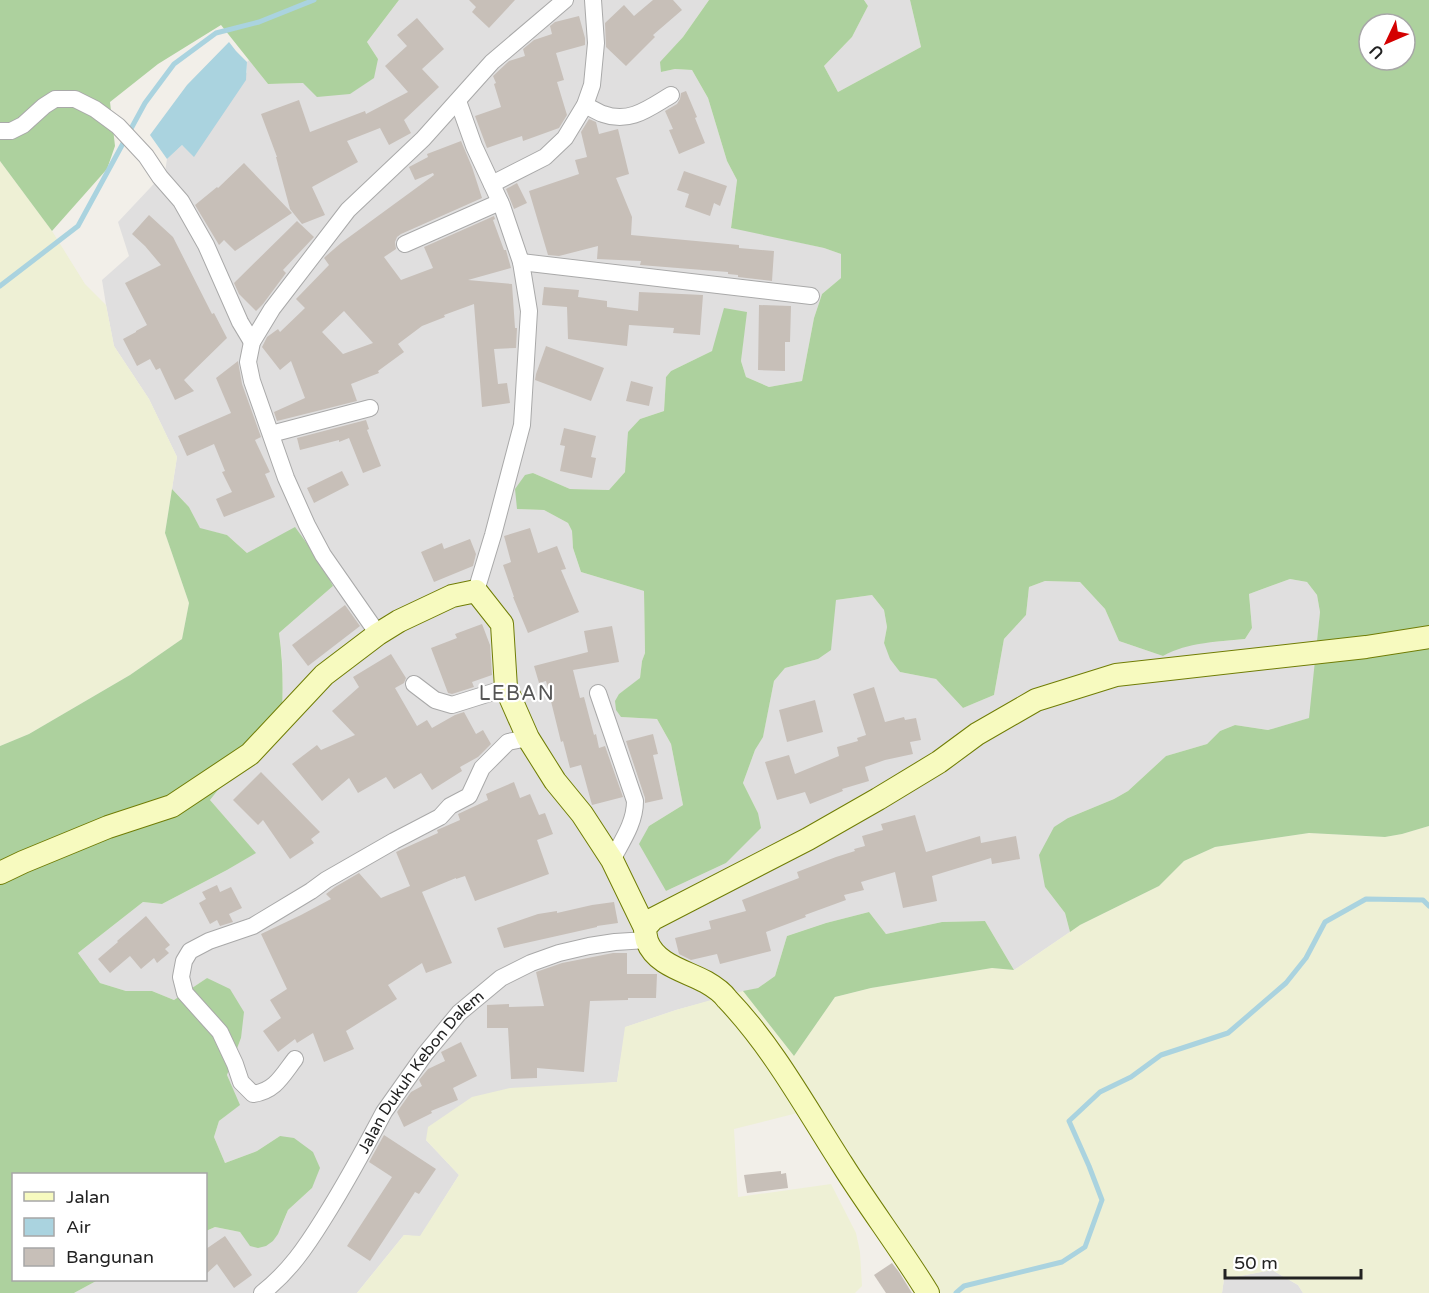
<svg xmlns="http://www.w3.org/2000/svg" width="1429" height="1293" font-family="'Varela Round',sans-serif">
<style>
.residential{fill:#e0dfdf}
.farmland{fill:#eef0d5}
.forest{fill:#add19e;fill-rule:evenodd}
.water{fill:#aad3df}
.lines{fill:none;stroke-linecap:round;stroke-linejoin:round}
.stream{stroke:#aad3df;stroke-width:5}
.building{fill:#c7bfb8;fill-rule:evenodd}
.street-casing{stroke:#a9a9a9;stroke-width:18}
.secondary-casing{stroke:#707d05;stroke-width:24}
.street{stroke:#fff;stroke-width:16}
.secondary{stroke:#f7fabf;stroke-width:22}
.labels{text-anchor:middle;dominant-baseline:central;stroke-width:4.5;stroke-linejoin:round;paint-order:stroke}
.street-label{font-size:16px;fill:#222;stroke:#fff}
.quarter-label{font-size:20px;letter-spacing:1.5px;fill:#555;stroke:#fff}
</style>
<rect width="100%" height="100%" fill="#f2efe9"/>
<g class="residential">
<path d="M399,0h310l-26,37 -22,25v10l14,-3 17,1 16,28 19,63 10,19 -6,47 93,21 17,6v24l-19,16 -8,24 -12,63 -33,6 -23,-10 -5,-16 5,-49 -34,39 -41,20 -5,6 -2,34 -24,8 -11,13 -4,40 -16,18 -39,-1 -37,-16 -16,36 27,1 24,13 4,8 1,17 8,24 63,19 1,62 -3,8 -2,18 -21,15 2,23 36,2 14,25 12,61 -34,21 17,65 60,-28 32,-50 -15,-30 12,-33 8,-14 11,-55 11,-13 33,-9 18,-59 36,-5 12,15 3,17 -3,16 16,29 36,7 27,29 31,-13 10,-56 22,-24 3,-28 16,-6 35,1 25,27 14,32 44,15 13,-7 16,-5 53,-5 7,-11 -3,-34 41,-15 17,3 10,13 3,17 -10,106 -42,12 -33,-5 -15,6 -13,13 -41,12 -38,35 -14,8 -46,19 -23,69 20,26 5,19 -56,38 -29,-49 -43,1 -56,12 -17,-22 -43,11 -39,13 -12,40 -17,12 -82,22 -50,17 -9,55 -47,4 -144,54 33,35 -39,62 -16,-2 -47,58h-283l24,-13h108v-49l9,-4 25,5 11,14 22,-5 9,-16 6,-15 24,-22 -32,-52 -23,15 -32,12 -11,-26 5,-16 20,-16 -12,-30 14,-37 -34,-60 -33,22 -22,-9h-26l-26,-8 -22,-30 65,-51 19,2 65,-34 28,-17 -45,-53 24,-30 47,-35 2,-41 -1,-38 -3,-23 54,-47 -86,-33 -20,-18 -27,-6 -11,-22 -17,-18 5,-32 -28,-58 -35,-53 -8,-41 -4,-25 27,-24 -11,-34 47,-50 2,-13 15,-14 12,11 53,-84v-10l2,-2 19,24 35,-1 75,-24 -11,-17z"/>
<path d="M864,0h46l11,47 -83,45 -14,-26 28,-29 16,-31z"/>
<path d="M1272,1270l26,15 5,8h-81l2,-14z"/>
</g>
<g class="farmland">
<path d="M0,161l52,70 33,53 21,21 8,41 35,53 28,58 -12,76 24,70 -7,36 -52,36 -101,59 -29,12z"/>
<path d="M1429,826v467h-126l-5,-8 -26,-15 -48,9 -2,14h-283l-100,-151 -18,-35 -87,22 4,68 93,-13 25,49 4,19 2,34 -7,7h-498l47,-58 16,1 39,-61 -33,-35 2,-13 44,-30 38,-9 107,-6 8,-55 51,-17 67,-19 51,65 41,-59 36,-9 121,-20 22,2 66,-45 79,-39 25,-25 31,-14 94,-14 76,4 17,-3z"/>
</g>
<g class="forest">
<path d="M0,0h399l-32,42 11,17 -4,19 -24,16 -33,3 -14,-14 -35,1 -47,-59 -63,39 -48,38 5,44 -8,23 -55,62 -52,-70z"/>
<path d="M709,0h155l4,6 -16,31 -28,29 14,26 83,-45 -11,-47h519v826l-27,8 -17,3 -76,-4 -94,14 -31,14 -25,25 -79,39 -10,7 -5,-19 -20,-26 -6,-32 15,-28 14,-9 46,-19 14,-8 38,-35 41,-12 13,-13 15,-6 33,5 41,-12 11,-106 -3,-17 -10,-13 -17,-3 -41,15 3,34 -7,11c-30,3 -56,3 -82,17l-44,-15 -14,-32 -25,-27 -35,-1 -16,6 -3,28 -22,24 -10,56 -31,13 -27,-29 -36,-7 -10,-13 -6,-16 3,-16 -3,-17 -12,-15 -36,5 -5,50 -13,9 -33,9 -11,13 -11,56 -8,13 -12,33 15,30 3,15 -35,35 -60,28 -27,-47 10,-18 34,-21 -12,-61 -14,-25 -36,-2 -5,-7 -1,-9 4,-7 21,-16 2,-17 3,-8 -1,-62 -63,-19 -8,-24 -1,-17 -4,-8 -24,-13 -27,-1 -2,-20 10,-14 8,-2 37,16 39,1 16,-18 3,-40 12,-13 24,-8 2,-34 5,-6 41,-20 12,-43 23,4 -6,49 5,16 23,10 33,-6 12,-63 8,-24 19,-16v-24l-17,-6 -93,-20 6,-48 -10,-19 -19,-63 -16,-28 -17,-1 -14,3 -1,-10 23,-25zM1369,24h36v36h-36z"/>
<path d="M172,489l17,18 11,21 27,7 20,18 48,-26 24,33 14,26 -54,47c5,34 4,68 2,102l-47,35 -24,30 46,53 -29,17 -65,34 -19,-2 -65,51 22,30 26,8h26l22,9 33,-22 23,11 14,23 -3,26 -14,37 13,30 -21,16 -5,16 11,26 32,-12 23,-15 14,2 19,14 7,16 -8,20 -24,22 -10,24 -5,7 -7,5 -8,2 -8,-2 -10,-14 -25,-5 -9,4v-57h-192v106h84l-24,13h-74v-547l29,-12 101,-59 52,-36 7,-36 -24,-70z"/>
<path d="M869,912l17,22 56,-12 43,-1 29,49 -22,-2 -121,20 -36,9 -41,59 -51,-65 15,-3 17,-12 12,-40 39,-13z"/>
</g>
<path class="water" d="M229,42l7,9 11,11 -1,18 -52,77 -12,-12 -15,14 -17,-24 37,-50z"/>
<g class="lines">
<g class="stream">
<path d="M0,286l78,-60 67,-123 29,-39 42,-31 43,-11 55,-22"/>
<path d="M956,1293l8,-7 98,-24 23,-15 17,-47 -13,-34 -20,-45 31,-29 31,-15 30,-22 67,-22 58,-50 20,-25 19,-36 41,-23 57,1 6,6"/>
</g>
</g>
<g class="building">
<path d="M469,0h46l-26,28 -17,-16 4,-5z"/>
<path d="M653,0h20l9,10 -29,25 2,2 -29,29 -20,-19 -1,-24 19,-18 10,11z"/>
<path d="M579,16l6,22v7l-29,8 8,27 -7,2 10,33 -8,13 -36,13 -1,-5 -35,12 -12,-32 26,-9 -7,-23 2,-1 -3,-7 16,-15 16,-5 -2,-7 11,-9 18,-6 -2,-8 5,-4z"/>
<path d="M417,18l27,31 -22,20 17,18 -35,33 7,13 -22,12 -9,-17 -33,13 11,21 -46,25 13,28 -23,9 -12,-15 -14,-52h1l-16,-43 38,-14 11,32 55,-21 1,3 42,-22 -23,-26 22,-20 -10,-11z"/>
<path d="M686,91l11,26 -2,1 10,25 -26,11 -10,-24 4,-1 -8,-18 12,-7 3,-5 1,-6z"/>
<path d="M589,119l7,3 3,12 19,-5 11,45 -13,4 16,39 -1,18 108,10v3l35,3 -2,30 -34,-4v-2l-10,-1v-2l-88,-7 1,-4 -44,-2 1,-13 -39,10 -11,-1 -19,-64 50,-17 -4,-14 12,-3 -6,-25z"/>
<path d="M461,141l11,26 10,31 -81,36 -4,3 -2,5 1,7 -12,8 17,23 32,-12 -9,-21 70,-31 1,3 -2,1 11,30h2l5,18 -43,12 44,4 3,44h2l-1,20 -22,1 4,35 9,-1 3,20 -28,4 -8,-103 -30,11 1,2 -23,9 -24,18 6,8 -26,19 1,2 -28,11 6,17 -80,20 -3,-9 31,-14 -14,-37 -11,9 -18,-23 5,-10 11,-8 2,3 25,-24 -9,-9 33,-34 -5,-7 2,-2 15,-13 93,-68 -1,-2 -18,7 -6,-13 19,-10 -1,-3zM344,311l29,32 -30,11 -21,-22z"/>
<path d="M244,163l48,50 -57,38 -11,-11 -5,5 -24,-40 22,-18 1,1z"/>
<path d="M684,171l43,15 -7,20 -6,-3 -4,13 -25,-9 4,-13 -12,-4z"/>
<path d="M517,183l10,20 -13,6 -8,-20z"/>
<path d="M149,215l24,22 39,77 2,-1 13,25 -43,42 10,11 -19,9 -15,-32 -4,2 -6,-11 -13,7 -14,-27 13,-7v-1l11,-6 -22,-42 36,-18 -16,-19 -13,-12z"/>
<path d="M297,221l17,16 -31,33 3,3 -23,31 -7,7 -17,-17 -5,-11z"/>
<path d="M544,287l35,3 -1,7 29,4v6l31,4 1,-19 64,3 -3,40 -27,-2 1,-5 -45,-3 -2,21 -59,-7 -1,-32 -25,-2z"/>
<path d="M759,305l32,1 -1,36h-5v29l-27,-1z"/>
<path d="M546,346l58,22 -13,33 -56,-21 1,-6z"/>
<path d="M238,361l4,23 19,53 -6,3 15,32 -5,2 10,23 -51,20 -8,-18 16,-7 -10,-20 3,-1 -11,-27 -27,12 -9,-20 53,-23 -15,-35z"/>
<path d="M631,381l22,6 -4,19 -23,-5z"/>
<path d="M366,420l3,9 -2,1 14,36 -18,7 -14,-35 -10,4v-2l-39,10 -3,-12z"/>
<path d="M564,428l32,8 -5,21 5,1 -4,20 -32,-7 5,-25 -5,-1z"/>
<path d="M342,471l7,14 -35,18 -7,-15z"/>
<path d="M530,528l8,25 19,-7 9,23 -5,1 18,42 -51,21 -15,-36h1l-11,-32 8,-3 -7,-26z"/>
<path d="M470,539l6,15 -3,12 -39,16 -13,-30 21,-9 2,6z"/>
<path d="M345,605l15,21 -52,40 -16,-21z"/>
<path d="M482,624l8,21 2,30 -20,7 2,5 -22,7 -4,-1 -17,-45 26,-10 -2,-4z"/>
<path d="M612,626l7,36 -46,8 7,28 4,-1 10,38 2,-1 3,14 6,-2 18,51 -31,8 -11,-40 -11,3 -7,-27 -2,1 -15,-61 -7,2 -5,-17 54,-14 -4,-21z"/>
<path d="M391,654l15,24 -2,5 -9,5 22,38 10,-6 5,8 23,-13 9,-3 12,22 7,-4 8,14 -13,13 -18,10 2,4 -30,19 -11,-17 -27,16 -8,-12 -28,16 -9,-15 -27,23 -30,-37 25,-19 4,5 34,-15 -23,-24 27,-24 -6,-10z"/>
<path d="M874,687l11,35 19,-5 1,3 11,-2 5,22 -11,2 3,12 -28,6 -20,7 4,14 -27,8 1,2 -33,13 -5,-12 -28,8 -12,-38 24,-7 6,19 44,-18 -2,-9 21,-6 -1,-3 9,-3 -13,-41z"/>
<path d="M815,700l8,32 -36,10 -8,-32z"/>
<path d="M653,734l5,20 -5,1 10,44 -18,4v-5l-19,-57z"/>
<path d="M261,772l59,60 -9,7 3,4 -24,16 -27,-39 -5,5 -25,-25z"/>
<path d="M514,782l6,16 10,-4 9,21 6,-2 8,21 -16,6 12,34 -74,27 -10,-25 -9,3v-1l-34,14 30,71 -26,10 -4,-10 -34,22 9,14 -51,32 8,18 -30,13 -11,-29 -16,10 -2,-4 -17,13 -15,-21 18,-13 -11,-18 17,-11 -26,-55 40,-19 30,-16 -5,-5 9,-7 24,-14 22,25 29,-12 -14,-34 42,-19 -1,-3 23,-10 -2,-6 30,-14 -2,-6z"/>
<path d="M915,815l11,37 54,-16 1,7 35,-7 4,23 -28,5 -1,-6 -59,18 5,25 -34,7 -8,-36 -34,10 3,8 -20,5 2,5 -41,15 1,2 -40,15 5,19 -51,13 -3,-10 -26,6 -12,-6 -4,-16 36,-9 -2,-8 37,-10 -4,-11 57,-22 -2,-6 39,-15 19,-6 -1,-2 11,-3 -3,-10 21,-6 -2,-6z"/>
<path d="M217,885l3,7 11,-5 11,21 -13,6 4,8 -13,4 -3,-6 -7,4 -11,-21 7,-4 -4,-7z"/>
<path d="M614,902l4,21 -21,3v1l-93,21 -7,-20 41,-14 19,-3v2l35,-8z"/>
<path d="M146,916l24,29 -5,4 4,4 -12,10 -3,-5 -13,11 -11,-13 -20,17 -12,-14 20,-17 -1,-1z"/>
<path d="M613,953h14v21h30l-1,24h-28v2l-38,1 -6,71 -47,-4v10l-26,1 -3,-51h-21v-23l22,-1v3l35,-1 -8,-34 26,-9z"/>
<path d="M461,1042l16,34 -24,12 5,12 -27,11 1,2 -28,14 -7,-15 14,-20 11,-6 -3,-6 9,-11 17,-8 -4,-9z"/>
<path d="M384,1135l52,34 -17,25 -4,-2 -45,69 -23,-15 45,-69 -23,-15z"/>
<path d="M781,1171v3l5,-1 2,15 -41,5 -3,-18z"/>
<path d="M225,1236l27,39 -18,13 -17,-24 -11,10v-25z"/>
<path d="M892,1263l7,9 13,21h-26l-12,-18z"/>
</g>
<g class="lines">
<defs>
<g id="street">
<path d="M458,101l16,45 28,60 19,56 8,49 -7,114 -29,110 -17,56"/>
<path d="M585,105c6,3 12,7 18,9 27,10 46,-6 68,-19"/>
<path d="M0,131h11l12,-6 21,-19 11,-7h20l20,10 23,17 28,30 14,21 21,24 25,44 34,77 12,20"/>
<path d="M492,184l53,-27 20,-19 20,-33 7,-20 4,-42 -3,-43"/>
<path d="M405,244l95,-42"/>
<path d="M521,262l290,34"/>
<path d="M271,434l99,-26"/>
<path d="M378,634l-55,-79 -16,-30 -21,-47 -34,-97 -4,-19 4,-20 20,-33 76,-99 75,-71 69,-77 73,-62"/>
<path d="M414,684l21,16 17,5 54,-17"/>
<path d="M598,693l37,108c0,22 -13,40 -23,59"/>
<path d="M295,1059c-13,17 -20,32 -42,35l-12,-12 -6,-18 -15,-32 -35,-39 -4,-16 3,-16 6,-10 19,-10 44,-15 58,-35 15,-11 68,-39 46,-24 10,-11 19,-10 13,-28 26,-26 20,-4"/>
<path id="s1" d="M262,1293c27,-21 44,-46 62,-75 22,-35 41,-70 60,-106l41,-58 34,-41 42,-35 30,-15 28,-10 30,-7 26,-4 32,-2"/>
</g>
<g id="secondary">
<path d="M0,873l23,-11 85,-35 64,-21 78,-52 74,-79 54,-41 21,-13 53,-25 24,-5 26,33 4,64 22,50 27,43 27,33 30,46 33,68"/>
<path d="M928,1293c-27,-44 -59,-86 -86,-129 -36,-56 -69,-117 -115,-165 -5,-7 -14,-13 -21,-17 -20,-11 -50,-17 -59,-41 -1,-4 -2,-9 -2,-13l8,-9 155,-80 70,-40 61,-37 38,-28 59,-34 80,-25 250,-28 63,-10"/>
</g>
</defs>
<use href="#street" class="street-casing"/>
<use href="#secondary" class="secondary-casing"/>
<use href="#street" class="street"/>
<use href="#secondary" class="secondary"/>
</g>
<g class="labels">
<g class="street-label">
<text stroke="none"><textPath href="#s1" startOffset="274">Jalan Dukuh Kebon Dalem</textPath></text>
</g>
<g class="quarter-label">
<text x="517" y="694">LEBAN</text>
</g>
</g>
<rect x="12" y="1173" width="195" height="108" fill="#ffffff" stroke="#a7a7a7" stroke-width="1.5"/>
<rect x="24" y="1192" width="30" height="9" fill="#f7fabf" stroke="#a7a7a7" stroke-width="1.5"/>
<text x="66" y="1203" font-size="18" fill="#222222">Jalan</text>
<rect x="24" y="1218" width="30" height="18" fill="#aad3df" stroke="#a7a7a7" stroke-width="1.5"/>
<text x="66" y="1233" font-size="18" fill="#222222">Air</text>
<rect x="24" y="1248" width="30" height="18" fill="#c7bfb8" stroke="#a7a7a7" stroke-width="1.5"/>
<text x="66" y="1263" font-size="18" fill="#222222">Bangunan</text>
<g transform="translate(1387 42) rotate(226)"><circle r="28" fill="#ffffff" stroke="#a7a7a7" stroke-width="1.5"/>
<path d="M0-4.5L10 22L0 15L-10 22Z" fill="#d40000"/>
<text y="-9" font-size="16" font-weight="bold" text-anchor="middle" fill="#222222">U</text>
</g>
<path d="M1225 1269v9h136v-9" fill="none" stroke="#222222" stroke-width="3"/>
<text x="1234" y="1269" font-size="18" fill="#222222" stroke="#ffffff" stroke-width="4.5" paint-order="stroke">50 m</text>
</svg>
